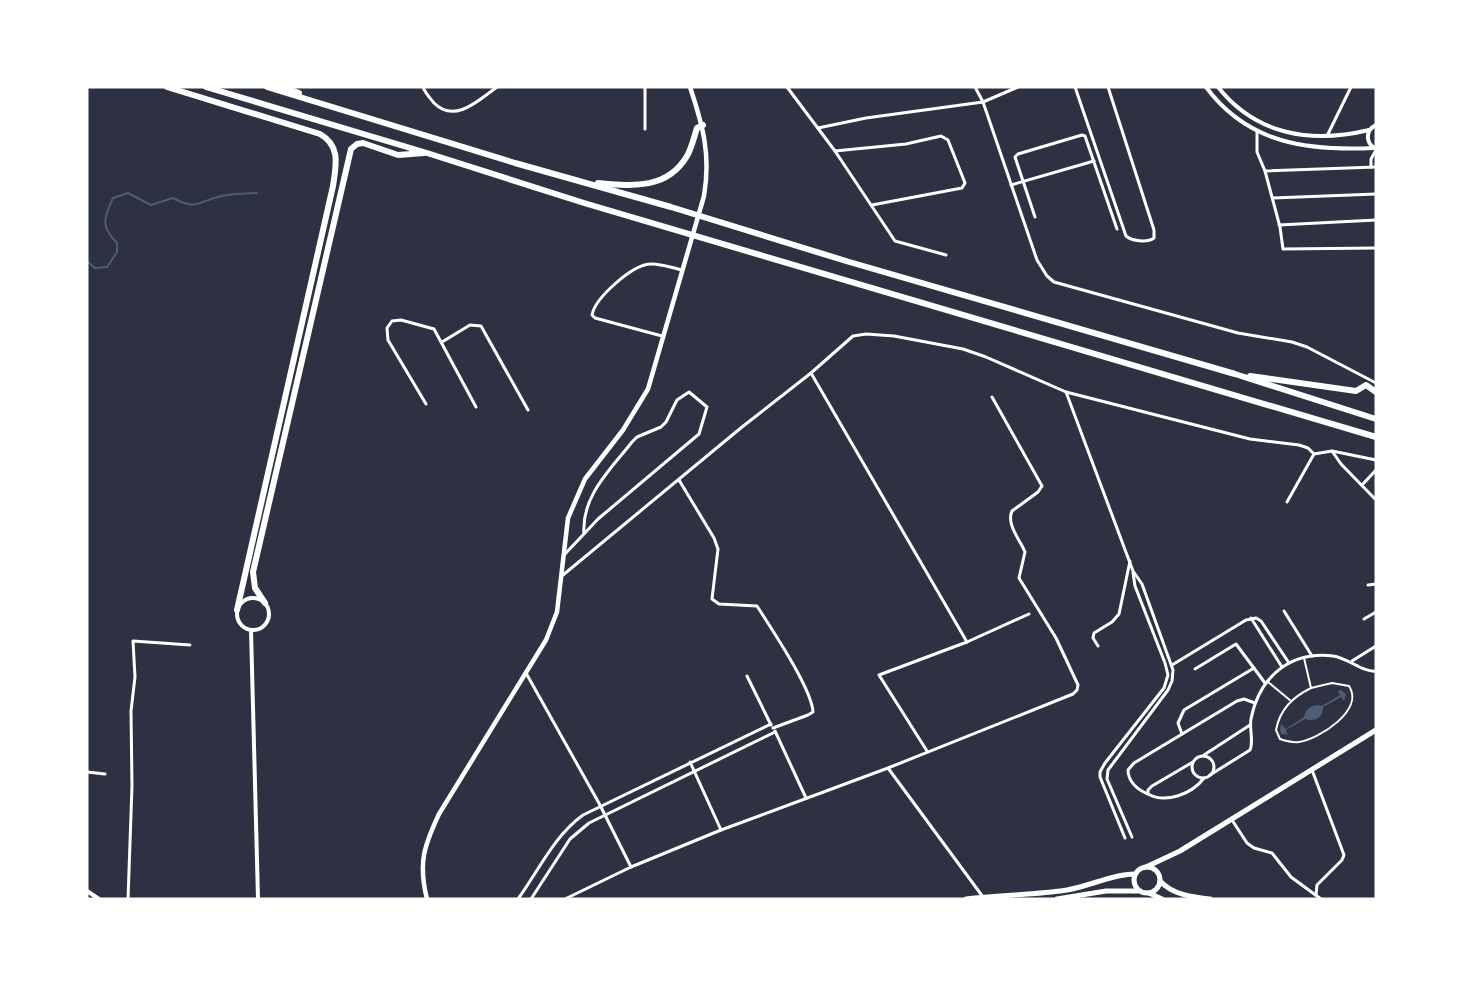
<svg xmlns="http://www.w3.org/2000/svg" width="1463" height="986" font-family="'Public Sans',sans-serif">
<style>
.water{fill:#4f5d75}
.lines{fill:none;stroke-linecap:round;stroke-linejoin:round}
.stream{stroke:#4f5d75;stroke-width:2}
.pedestrian{stroke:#fff;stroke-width:2}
.minor{stroke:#fff;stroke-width:3}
.tertiary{stroke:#fff;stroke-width:4}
.secondary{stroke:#fff;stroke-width:4.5}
.trunk{stroke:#fff;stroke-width:5}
.motorway{stroke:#fff;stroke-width:6}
</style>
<rect width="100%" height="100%" fill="#2d3142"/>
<path class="water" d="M1341,690l5,4 -2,7 -3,-4 -18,10c0,11 -8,15 -18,12l-19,11 2,5 -7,-1 -1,-4 1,-6 5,5 18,-12c1,-9 10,-14 18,-11l18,-11 -2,-4z"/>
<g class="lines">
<path class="stream" d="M87,261l8,7 12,-1 10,-15v-9c-17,-17 -13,-25 -4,-45l15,-5 23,12 22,-7c23,12 23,5 45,-1 12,-4 26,-3 39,-4"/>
<g class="pedestrian">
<path d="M1304,658l7,30c-18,9 -31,21 -35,42l4,9c6,2 12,4 19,3 20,-3 66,-32 50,-56l-17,-3 -21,5"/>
<path d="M1268,682l23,19"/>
</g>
<g class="minor">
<path d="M423,87c2,6 7,11 11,16 21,21 45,-3 63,-16"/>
<path d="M787,87l48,64 60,90 51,14"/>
<path d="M975,87l8,15 54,158 10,16 7,6 184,51 54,9 15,5 69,36"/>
<path d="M1075,87l51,149c6,5 21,7 28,2v-8l-46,-143"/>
<path d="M818,128l48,-10 117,-16 35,-15"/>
<path d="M645,129v-42"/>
<path d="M1257,132v20l8,19"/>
<path d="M1327,136l24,-49"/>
<path d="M835,151l71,-7 35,-8 7,4 17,43 -3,5 -90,17"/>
<path d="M1371,167v-8l5,-9"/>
<path d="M1376,167l-111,4 15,56 3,22 93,-1"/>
<path d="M1011,185l83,-24"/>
<path d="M1273,198l103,-4"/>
<path d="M1035,217l-20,-60 3,-3 64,-19 3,1 32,93"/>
<path d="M1279,225l97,-5"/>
<path d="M662,336l-67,-18 -3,-3c3,-17 40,-50 58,-51 10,-1 22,4 32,6"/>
<path d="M442,342l28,-17 11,1 47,84"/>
<path d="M811,373l156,269"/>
<path d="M1066,392l67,179 9,13 31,86 -1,11 -4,9 -60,80 -1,9 25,58"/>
<path d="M426,404l-38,-64 -1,-12 5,-7 9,-1 33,9 42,78"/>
<path d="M1332,451l9,13 35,36"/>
<path d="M679,480l35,58 4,11 -6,50 7,5 38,2c14,22 55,83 56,106l-5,3 -35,13"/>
<path d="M1363,484l13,-14"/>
<path d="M1287,502l27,-48"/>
<path d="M565,554l33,-35 101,-85 8,-27 -18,-15 -12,8 -11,22 -5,5 -24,10 -5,5c-21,27 -51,54 -48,92"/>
<path d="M563,575l179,-148 69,-54 42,-37 13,-2 28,2 69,13 23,8 80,35 184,47 49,6 9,3 6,6 18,-3 44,9"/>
<path d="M1368,585l8,-1"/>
<path d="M1284,611l28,45"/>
<path d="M1251,618l31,49"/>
<path d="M1364,619l12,-7"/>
<path d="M1098,646l-5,-8 1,-5 18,-11 7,-8 11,-53"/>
<path d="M1352,661l24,-15"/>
<path d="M1172,665l74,-45 10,-2 5,3 28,42"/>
<path d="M1195,669l41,-25 29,39"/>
<path d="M526,673l74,132 31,62"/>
<path d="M747,676l24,49"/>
<path d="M775,731l31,67"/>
<path d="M1182,734l-4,-11 6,-13 70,-42"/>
<path d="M927,751l-48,-76 88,-33 62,-28"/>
<path d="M1204,755l46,-30"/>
<circle cx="1203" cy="767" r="11"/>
<path d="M690,762l31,68"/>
<path d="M1193,762l-41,24 -4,4v4c18,10 44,0 56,-16"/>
<path d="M888,768l95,129"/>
<path d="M1312,770l32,85 -2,5 -25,25 -1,10"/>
<path d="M87,772l18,2"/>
<path d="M1210,775l40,-25c4,-9 -1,-21 1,-31 8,-42 39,-68 82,-63 15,2 31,17 43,15"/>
<path d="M1148,794c-10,-4 -20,-12 -20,-24l6,-7 103,-62 7,-2 11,4"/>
<path d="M1232,820l15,23 7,5 18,5 19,24 30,22"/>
<path d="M1125,838l-25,-61v-5l5,-9 59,-75 4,-13 -3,-12 -30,-77 -2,-13"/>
<path d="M128,899l4,-113 -1,-75 4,-34 -2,-36 57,4"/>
<path d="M518,899c21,-29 36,-63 65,-84l188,-91"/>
<path d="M531,899l39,-60 19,-16 186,-91"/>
<path d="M565,899l66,-32 90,-37 167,-62 185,-74 4,-4 1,-5 -22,-47 -37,-60 6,-26c-5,-12 -19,-28 -13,-41l26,-19 4,-6 -50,-89"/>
</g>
<g class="tertiary">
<path d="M1206,87c42,57 102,64 168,61"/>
<path d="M1218,87c38,48 93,57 151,43"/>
<path d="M1374,148c-9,-7 -8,-18 2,-23"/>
<circle cx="253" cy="614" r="16"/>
<path d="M251,630l7,269"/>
<path d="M87,891l12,8"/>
</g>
<path class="secondary" d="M427,899c-9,-36 -3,-53 12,-85l107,-174 11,-28 11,-94 17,-39 38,-49 25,-41 56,-193c7,-41 -1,-70 -14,-109"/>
<g class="trunk">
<circle cx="1147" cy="880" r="13"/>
<path d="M1146,867l34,-16 196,-121"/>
<path d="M1160,881c13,14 32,16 50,18"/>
<path d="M1149,893l13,6"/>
<path d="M966,899c34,-4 68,-4 101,-9 23,-4 46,-16 68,-16"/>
<path d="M1057,899l49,-8h32"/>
</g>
<g class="motorway">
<path d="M167,87l153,47c21,12 16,31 13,52l-96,424"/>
<path d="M206,87l221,66 157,50 792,234"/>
<path d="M267,87l248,76 156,44 175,54 389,113 141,45"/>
<path d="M283,87l16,6"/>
<path d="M598,183c34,3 69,7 89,-27 5,-9 7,-19 10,-28l6,-3"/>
<path d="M1250,376l106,15 10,-6 10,7"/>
<path d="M265,603l-10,-15 -2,-16 98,-423 6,-5 6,-1 35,12 26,-2"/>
</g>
</g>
<rect width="1463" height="986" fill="none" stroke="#ffffff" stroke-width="177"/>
</svg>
